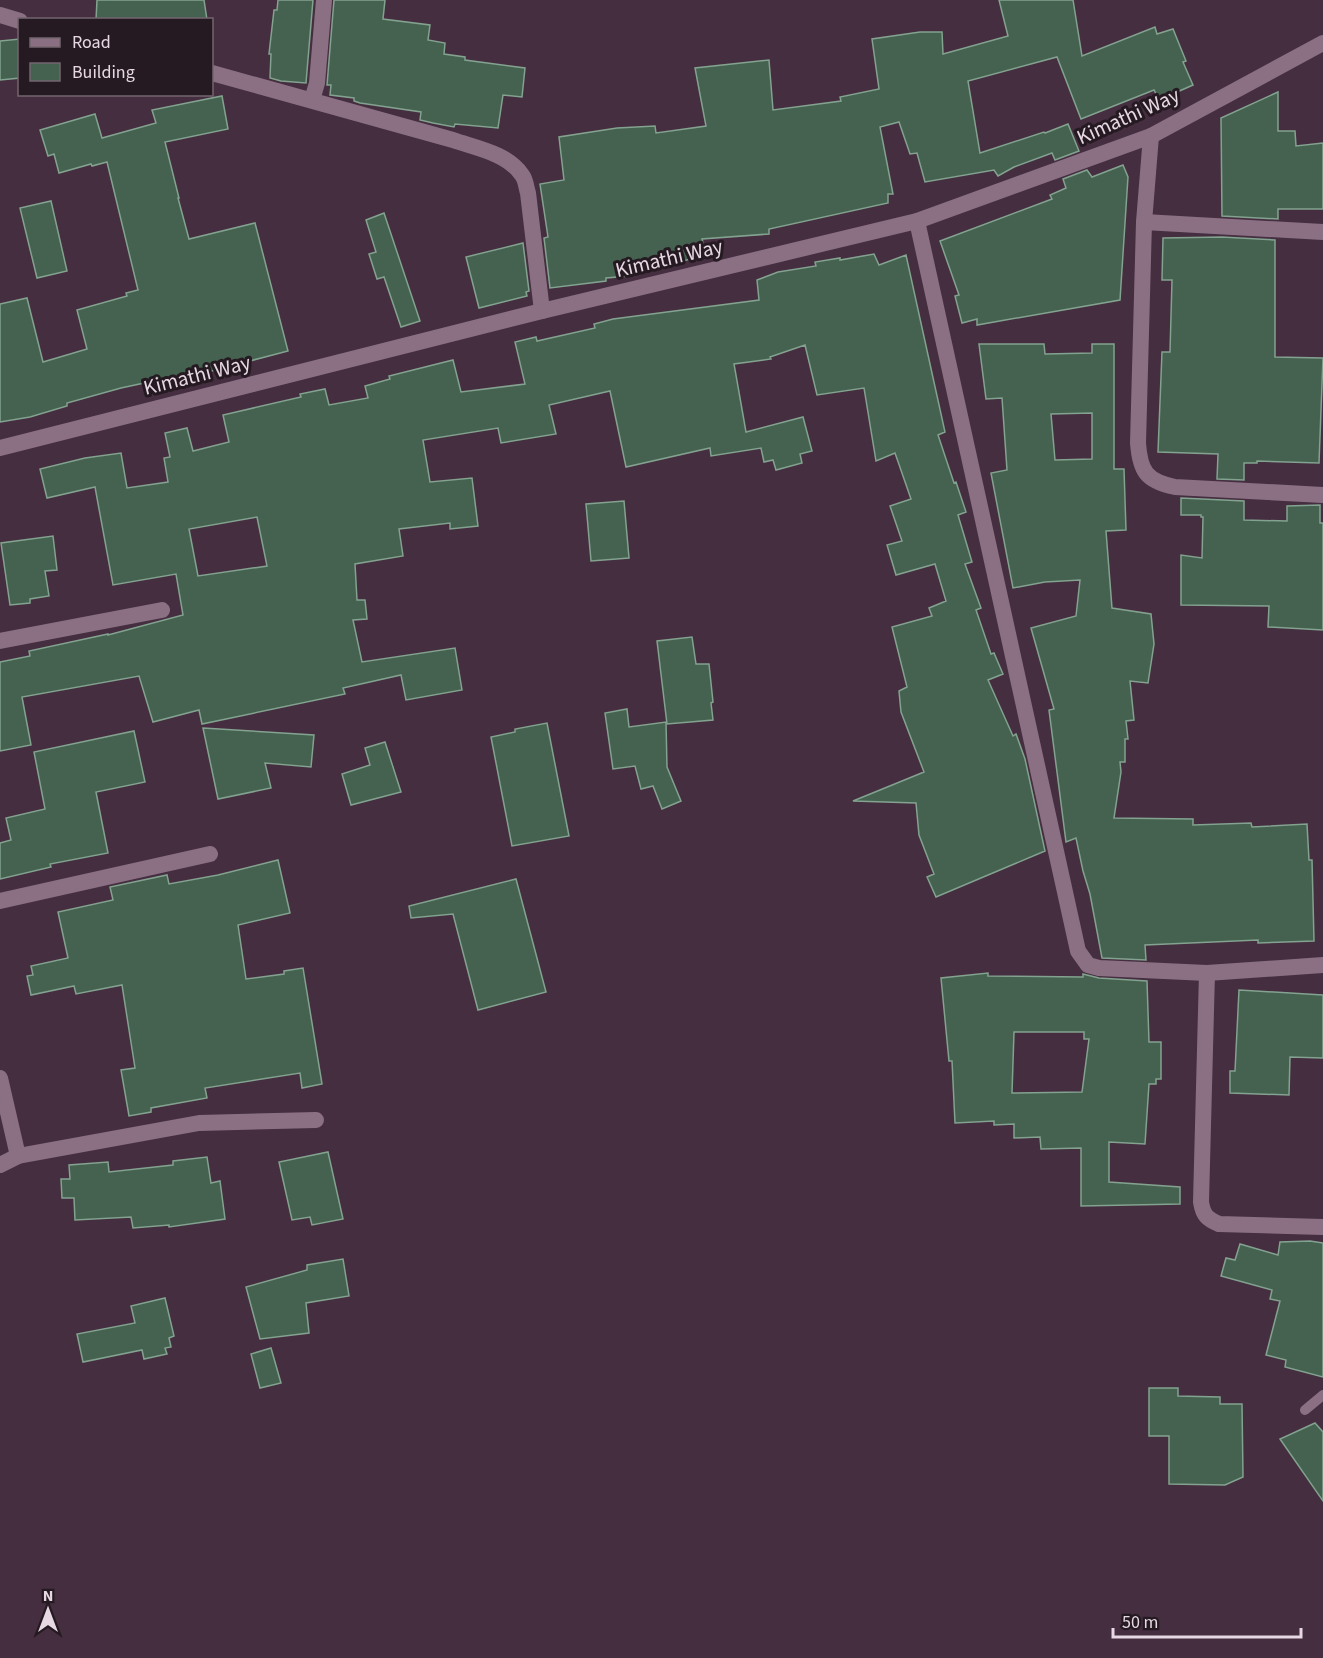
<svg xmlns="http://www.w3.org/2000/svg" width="1323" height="1658" font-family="'Source Sans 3',sans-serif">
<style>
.building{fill:#456250;stroke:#83a28f;stroke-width:1.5;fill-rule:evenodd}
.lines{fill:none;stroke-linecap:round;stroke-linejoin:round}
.service{stroke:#8b7084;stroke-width:10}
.minor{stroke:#8b7084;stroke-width:16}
.labels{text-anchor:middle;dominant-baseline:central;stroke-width:6;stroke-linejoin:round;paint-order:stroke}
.street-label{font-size:21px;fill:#e7d8e3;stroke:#251a22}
</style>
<rect width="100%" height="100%" fill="#452e40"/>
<g class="building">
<path d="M97,0h107l3,20h-111z"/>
<path d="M278,0h35l-7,83 -25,-2 -11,-3 1,-24h-2l5,-44h3z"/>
<path d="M334,0h51l-2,19 47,6 -2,15 17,3 -1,11 21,3v3l60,8 -3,29 -19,-2 -5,33 -43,-4 -1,3 -21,-4 -13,-3 1,-8 -61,-9 -6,-2v-3l-24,-3 1,-10h-4z"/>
<path d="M999,0h74l9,56 73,-29 2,7 16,-5 13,32 -3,1 10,23 -34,15 -5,-10 -73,29 -24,-62 -89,24 12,72 64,-21 1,1 23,-9 11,27 -24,9 -3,-7 -38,14 -16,9 -4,-6 -69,12 -8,-29 -7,1 -11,-32 -19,5 13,67h-5v9l-119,26v5l-67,5 4,16 -31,8 -47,6 1,7 -23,2v3l-56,7 -6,-50 4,-1 -8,-53 24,-4 -5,-43 58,-9 38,-2 1,7 50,-7 -11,-58 74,-8 4,50 68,-9 -1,-4 39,-8 -7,-50 48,-7h22l1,22 65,-18z"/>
<path d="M20,39v39l-20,2v-39z"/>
<path d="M1278,92v39h17l1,15 27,-3v66h-45v10l-56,-3 -1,-98z"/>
<path d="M222,96l6,33 -63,13 14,56h-1l11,41 66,-16 33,128 -111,29v-4l-56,12 -54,15v3l-37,11 -30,5v-118l27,-6 16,64 44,-13 -10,-39 50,-14 -1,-3 12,-3 -31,-128 -15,4 -1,-2 -32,9 -5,-19 -6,2 -8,-26 55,-16 7,24 54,-15 -4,-13z"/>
<path d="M1123,165l5,12 -8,123 -143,25v-6l-15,4 -7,-27 4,-1 -19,-54 112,-42 -2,-4 16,-7 -3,-9 24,-9 5,7z"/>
<path d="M51,201l16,70 -30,7 -17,-70z"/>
<path d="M384,213l36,108 -19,6 -17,-50 -7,2 -8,-25 7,-2 -10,-32z"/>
<path d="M1222,237l53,3v117l48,1 -4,105 -62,-2v2h-13v17l-27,-1 1,-25 -60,-2 4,-100h8l2,-72h-10l1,-42z"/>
<path d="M523,243l6,48 -3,1 1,4 -48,12 -13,-51z"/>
<path d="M874,254l5,11 27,-10 39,177 -7,3 16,48 2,-1 10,30 -8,3 14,47 -7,2 16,44 -5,2 15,44 3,-1 9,21 -15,6 25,56 3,-2 9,25 20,92 -109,46 -9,-20 7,-3 -15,-39 -3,-32 -63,-2 71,-29 -23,-60 -2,-21 8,-4 -15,-60 40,-11 -3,-8 17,-7 -11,-37 -39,11 -9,-30 15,-4 -12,-35 21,-7 -16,-46 -19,8 -12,-73 -47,7 -12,-50 -35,12 1,2 -37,5 12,68 57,-15 9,34 -12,3 2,9 -26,7 -3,-10 -9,2 -3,-14 -50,8 -1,-8 -84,19 -16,-76 -61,14 7,29 -55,9 -3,-15 -75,12 7,42 42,-4 6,48 -28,3v-6l-51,6 4,27 -48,8 2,36h8l2,19 -14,1 9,42 93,-14 7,42 -56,10 -5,-25 -58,13 2,6 -143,30 -3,-14 -46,12 -14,-46 -117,21 9,48 -31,6v-89l30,-6 -1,-5 79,-17v1l75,-20 -7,-41 -63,11 -18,-98 -48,11 -7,-29 45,-11 36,-5 6,35 41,-6 -4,-24 6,-1 -5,-24 22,-5 6,23 36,-9 -6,-27 78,-18 -1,-3 25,-5 4,16 39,-7 -3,-12 25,-7 -1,-3 64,-16 8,32 64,-8 -10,-42 21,-5 1,4 58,-13 -1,-4 19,-5 146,-19 -2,-20 21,-8 38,-6 -1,-4 25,-4v2zM257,517l10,49 -69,10 -9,-47z"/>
<path d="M979,344h65l1,10 47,-1v-9h22v125h10l2,61 -20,1 6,77 39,6 3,30 -6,39 -18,-2 4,39 -8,1 2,18h-3v23h-5l1,10 -7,46 79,1v6l58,-2 1,4 55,-3 2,36h3l2,81 -56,2v-3l-113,5 1,15 -44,-2 -12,-64 -7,-23 -7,-33 -10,4 -17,-132 5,-1 -23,-81 45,-12 4,-36 -35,2 -32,6 -22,-115 16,-3 -5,-72 -16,1zM1092,413v46l-37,1 -4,-46z"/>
<path d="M1181,498l63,3v19l43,1v-15l33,-1v18h3v107l-55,-3 1,-21 -88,-1v-50l21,3 1,-41h-2v-2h-20z"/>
<path d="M624,501l5,57 -38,3 -5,-57z"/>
<path d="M53,536l4,34 -12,1 4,25 -19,3v4l-20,2 -9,-62z"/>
<path d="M692,637l4,27h13l4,38 -2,1 2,17 -46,4 -10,-83z"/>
<path d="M627,709l2,18 37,-5 1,45 14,34 -19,8 -9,-23 -12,3 -6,-23 -22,3 -8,-56z"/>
<path d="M547,723l22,113 -57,10 -21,-109 24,-5v-3z"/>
<path d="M203,728l111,7 -3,32 -46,-4 6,25 -53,11z"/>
<path d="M134,731l11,51 -49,10 12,61 -58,11 1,3 -51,12v-36l11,-3 -5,-22 39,-9 -11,-57z"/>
<path d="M385,742l16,50 -50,13 -9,-31 28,-9 -5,-17z"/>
<path d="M278,860l12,53 -52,12 8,54 38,-5v-3l19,-3 19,116 -20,4 -2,-15 -95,15 2,10 -56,10v4l-22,4 -8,-46 14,-2 -13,-83 -46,9 -2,-8 -43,9 -4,-19 6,-1 -2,-9 37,-8 -10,-46 55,-12 -3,-13 57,-12 2,9 49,-9z"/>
<path d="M516,879l30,113 -68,18 -25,-96 -42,4 -2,-12z"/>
<path d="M988,973v3l95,1v-3l16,4 48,3 2,61h12v37h-5v5h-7l-4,60 -36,-2v40l71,5v17l-99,2v-58l-40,1 -1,-12 -26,1v-14l-20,1v-4l-39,2 -3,-62h-3l-8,-83zM1014,1032h70v7h5l-7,53 -70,1z"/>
<path d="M1239,990l84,5v63l-33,-1 -1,38 -59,-2v-22h5z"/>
<path d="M328,1152l15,67 -31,6 -2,-8 -18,3 -13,-58z"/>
<path d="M207,1157l4,26 9,-2 5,38 -56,8v-2l-36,3 -2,-11 -56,3 -1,-22h-12l-1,-19h9l-1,-14 39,-3 1,10 64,-7v-4z"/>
<path d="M1310,1241l13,2v134l-38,-10 1,-7 -20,-5 14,-54 -10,-2 2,-9 -51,-14 5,-18 9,2 5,-16 38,11 2,-13z"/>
<path d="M343,1259l6,37 -43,7 3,30 -49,6 -14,-52 61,-17v-5z"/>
<path d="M165,1298l9,38 -5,2 2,9 -6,1 2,6 -23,5 -2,-9 -59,12 -6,-28 58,-11 -4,-17z"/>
<path d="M271,1348l10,35 -21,5 -9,-34z"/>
<path d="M1149,1388h29v8l42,1v7h22l1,73 -18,8 -56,-1v-48h-20z"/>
<path d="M1315,1423l8,9v69l-43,-62z"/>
</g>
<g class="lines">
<path class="service" d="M1305,1410l18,-15"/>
<g class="minor">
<path d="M0,15l20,6"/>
<path d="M212,73l241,67c23,8 54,13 69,35 4,5 4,12 6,18l14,118"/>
<path d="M312,100l5,-17 7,-83"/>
<path d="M1151,136l-7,86 -6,221c2,28 8,38 37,44l148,8"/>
<path d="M917,221l161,730 10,14 11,3 108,5 116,-8"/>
<path d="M1144,222l179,10"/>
<path d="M0,448l542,-137 375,-90 234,-85 172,-93"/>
<path d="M0,641l162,-31"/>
<path d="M0,901l210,-47"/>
<path d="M1207,973l-6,229c2,13 6,17 18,22l104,3"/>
<path d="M0,1078l18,78"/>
<path d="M0,1165l18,-9 181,-33 117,-3"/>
</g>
</g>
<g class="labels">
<g class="street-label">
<text transform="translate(1128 116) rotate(-24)">Kimathi Way</text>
<text transform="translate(669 258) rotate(-13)">Kimathi Way</text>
<text transform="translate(197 375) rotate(-14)">Kimathi Way</text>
</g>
</g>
<rect x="18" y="18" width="195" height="78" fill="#251a22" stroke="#73666f" stroke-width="1.5"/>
<rect x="30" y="38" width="30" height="9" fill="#8b7084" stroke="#73666f" stroke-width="1.5"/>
<text x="72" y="48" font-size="18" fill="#e7d8e3">Road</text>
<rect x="30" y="63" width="30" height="18" fill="#456250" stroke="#73666f" stroke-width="1.5"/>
<text x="72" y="78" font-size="18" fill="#e7d8e3">Building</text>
<g transform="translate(48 1610)" stroke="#251a22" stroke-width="4.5" paint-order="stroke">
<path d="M0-4.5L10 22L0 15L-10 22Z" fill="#e7d8e3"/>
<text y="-9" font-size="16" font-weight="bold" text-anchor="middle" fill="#e7d8e3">N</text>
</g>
<path d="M1113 1628v9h188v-9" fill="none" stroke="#e7d8e3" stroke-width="3"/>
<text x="1122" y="1628" font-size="18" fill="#e7d8e3" stroke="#251a22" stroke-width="4.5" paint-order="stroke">50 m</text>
</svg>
